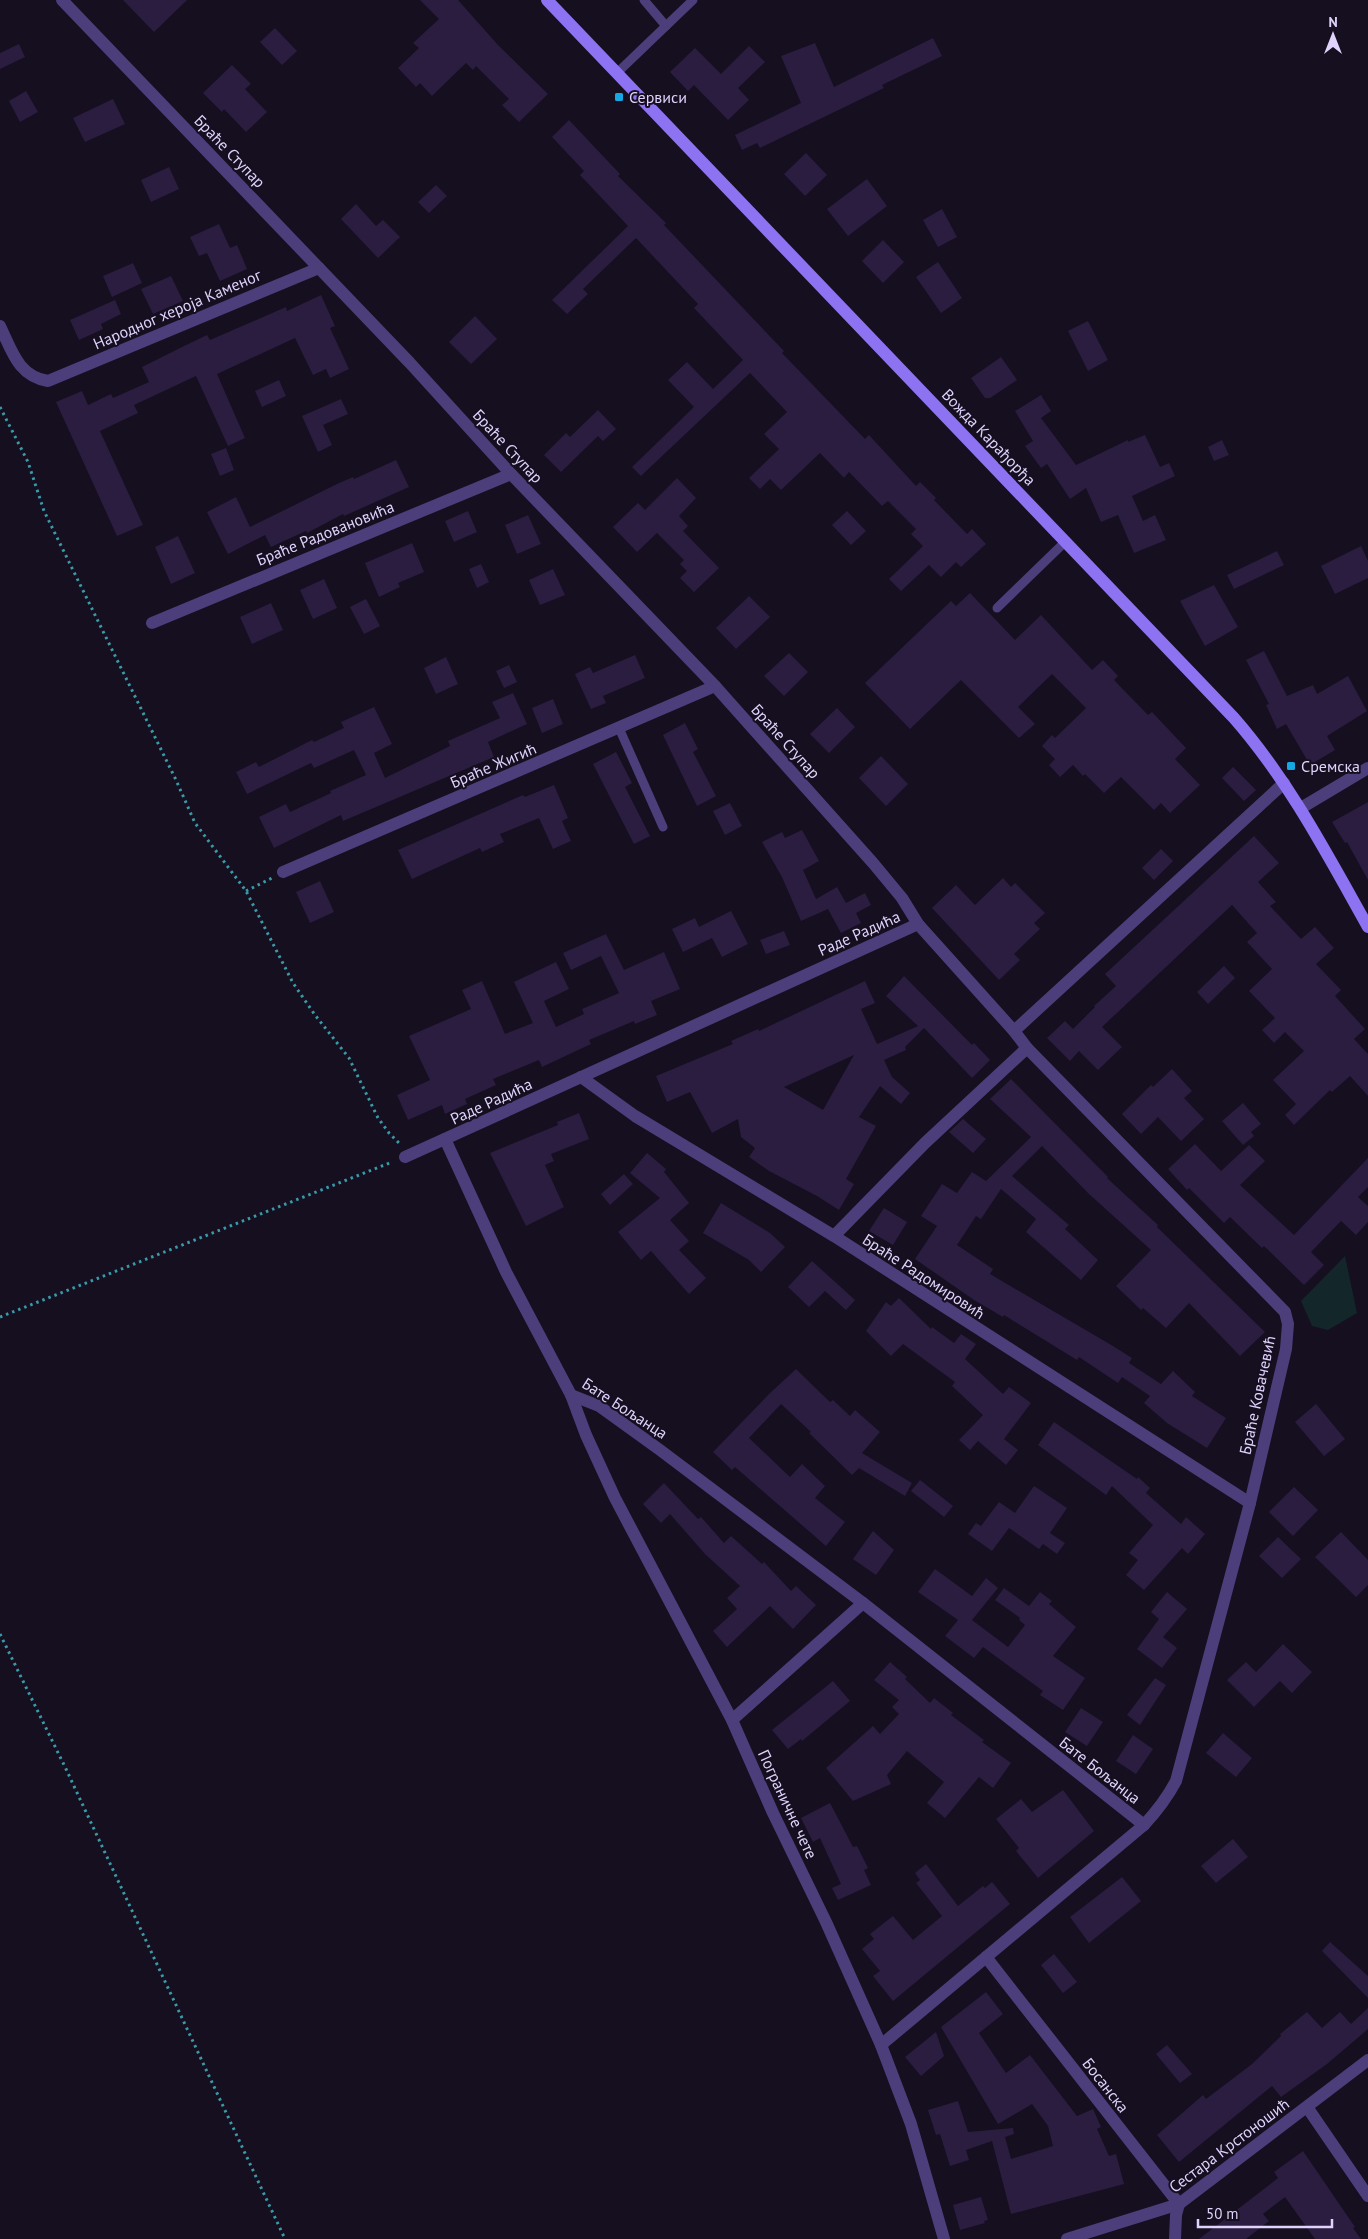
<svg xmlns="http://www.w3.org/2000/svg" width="1368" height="2239" font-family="'PT Sans',sans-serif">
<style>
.green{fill:#132629}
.building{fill:#2a1d3f;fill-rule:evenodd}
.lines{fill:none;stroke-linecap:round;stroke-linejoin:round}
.path{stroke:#399aa8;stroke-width:3;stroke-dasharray:2.5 4;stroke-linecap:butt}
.service{stroke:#4c3e7b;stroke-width:9}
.minor{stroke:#4c3e7b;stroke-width:12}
.secondary{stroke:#8d72f2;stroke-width:12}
.poi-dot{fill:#15a8e4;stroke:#150f20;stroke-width:2}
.labels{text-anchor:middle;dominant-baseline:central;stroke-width:4;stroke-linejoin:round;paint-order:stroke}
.poi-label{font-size:16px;fill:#dfd2fb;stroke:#150f20;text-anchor:start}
.street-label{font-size:16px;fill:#dfd2fb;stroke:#150f20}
</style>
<rect width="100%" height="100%" fill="#150f20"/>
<path class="green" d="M1345,1256l12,57 -29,17 -16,-4 -11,-25z"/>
<g class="building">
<path d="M123,0h64l-33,32z"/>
<path d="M420,0h38l40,45 50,49 -29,28 -17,-17 7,-6 -33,-33 -3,4 -7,-7 -34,33 -12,-13 -4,4 -18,-19 21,-20 -6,-5 26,-24z"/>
<path d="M275,28l22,23 -15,14 -22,-23z"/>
<path d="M933,38l9,18 -60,29 2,3 -124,60 -3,-5 -15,7 -7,-15 66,-32 -20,-47 34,-13 19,44z"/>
<path d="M19,44l6,13 -25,12v-16z"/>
<path d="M749,46l16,16 -27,26 11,12 -21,20 -34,-35 -6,6 -18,-19 25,-24 26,26z"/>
<path d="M232,65l19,19 -6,5 22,23 -21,20 -22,-23 -2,3 -19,-19z"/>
<path d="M26,91l12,21 -18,10 -11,-21z"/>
<path d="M113,99l12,25 -40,18 -12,-24z"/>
<path d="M569,120l51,54 -2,2 48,47 -2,2 120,126 -2,2 83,86 4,-4 47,51 4,-4 16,16 -2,2 33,34 5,-5 14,15 -25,23 -5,-5 -15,15 -12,-12 -28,26 -12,-12 34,-33 -12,-12 5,-5 -28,-28 -6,5 -33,-34 -5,6 -24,-25 -39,37 -11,-11 -10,10 -11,-11 30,-29 -15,-15 23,-22 -37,-39 -109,103 -9,-9 62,-60 -26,-27 19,-18 26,27 30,-29 -49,-52 4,-4 -62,-66 -53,51 5,5 -21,20 -15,-14 76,-74 -48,-51 4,-4 -32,-34z"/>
<path d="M806,153l21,22 -22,21 -21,-22z"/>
<path d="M169,167l10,22 -28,13 -10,-22z"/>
<path d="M867,179l20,27 -39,30 -21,-27z"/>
<path d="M436,185l11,11 -18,17 -11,-11z"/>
<path d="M356,204l20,22 7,-6 17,17 -22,21 -37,-39z"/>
<path d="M942,209l15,28 -19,10 -15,-27z"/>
<path d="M219,224l11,24 7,-3 10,24 -27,12 -13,-28 -8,3 -9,-19z"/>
<path d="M883,240l21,22 -21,21 -21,-22z"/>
<path d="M938,262l24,36 -21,15 -25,-36z"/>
<path d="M133,263l9,20 -30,14 -9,-21z"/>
<path d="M171,276l12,25 -30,13 -12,-25z"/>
<path d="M321,295l14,31 -5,2 19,41 -19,9 -4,-9 -13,6 -18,-37 -78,36 28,64 -17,8 -32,-70 -62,29 4,8 -38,18 43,94 -26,11 -61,-134 26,-11 6,14 23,-11 2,4 36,-16 -7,-15 42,-21 23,-11 3,5 76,-33 1,4z"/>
<path d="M115,300l6,14 -20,10 2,5 -24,11 -9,-20z"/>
<path d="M475,316l22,23 -26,25 -22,-22z"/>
<path d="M1088,321l20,39 -20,11 -20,-40z"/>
<path d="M1001,357l16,23 -27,18h-5l-14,-20z"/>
<path d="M279,380l7,16 -24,11 -7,-16z"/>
<path d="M1041,395l10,16 -10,7 35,47 52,-25v2l17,-7 15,32 9,-4 6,13 -43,20 11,25 12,-6 11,25 -32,13 -16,-38 -17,7 -15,-34 -16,11 -23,-35 -6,4 -16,-22 8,-5 -18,-30z"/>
<path d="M341,399l7,15 -25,11 9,20 -14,7 -16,-36z"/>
<path d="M598,410l18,19 -13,12 -5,-5 -37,36 -17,-17 22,-22 4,4z"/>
<path d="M1222,440l7,15 -15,6 -6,-14z"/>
<path d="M226,448l8,22 -14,6 -9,-22z"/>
<path d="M396,460l13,27 -65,29 -1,-2 -36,19 -1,-2 -35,16 -6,-12 -37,19 -21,-42 29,-15 14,30 87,-43 16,-7 1,2z"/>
<path d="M677,478l19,20 -17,18 9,10 -5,5 36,37 -25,24 -14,-14 7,-7 -7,-7 4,-4 -27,-27 -20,19 -24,-25 25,-24 7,7z"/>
<path d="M468,511l9,21 -23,10 -9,-21z"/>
<path d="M847,511l19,20 -15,14 -19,-20z"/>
<path d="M528,515l13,29 -24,10 -12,-29z"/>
<path d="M178,536l17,37 -24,11 -16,-37z"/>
<path d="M412,543l12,29 -26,11 2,4 -21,10 -14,-34z"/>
<path d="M1361,546l7,15v17l-33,16 -14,-28z"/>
<path d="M1277,551l7,14 -50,24 -7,-14z"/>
<path d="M481,564l8,18 -12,6 -8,-19z"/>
<path d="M553,569l12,26 -25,10 -11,-25z"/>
<path d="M324,579l13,29 -24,11 -13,-29z"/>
<path d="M1214,585l24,42 -33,19 -25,-45z"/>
<path d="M970,593l45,47 26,-25 51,55 11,-10 15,16 -4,4 34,35 4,-3 34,36 -11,11 25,26 -30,28 -9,-10 -7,7 -33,-33 -17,16 -19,-19 -2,2 -10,-11 -13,12 -11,-12 6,-6 -13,-13 10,-11 3,3 31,-30 -34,-34 -34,33 17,17 -16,14 -58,-58 -51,49 -45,-46 86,-82 5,5z"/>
<path d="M749,596l21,21 -34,32 -20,-21z"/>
<path d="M366,599l14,27 -16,8 -14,-27z"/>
<path d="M271,603l12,27 -31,14 -12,-27z"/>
<path d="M1264,651l23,45 26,-11 4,9 31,-18 19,35 -40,25 8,14 -25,15 -24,-41 -9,5 -11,-24 3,-1 -23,-44z"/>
<path d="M789,653l19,19 -24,24 -20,-20z"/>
<path d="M635,655l10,23 -42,18 3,7 -15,6 -16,-35 15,-7 3,6z"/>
<path d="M446,657l12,27 -22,10 -12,-26z"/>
<path d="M509,665l8,17 -13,6 -8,-17z"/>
<path d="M513,693l14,31 -39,18 6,15 -151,64 -2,-6 -67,33 -15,-31 27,-13 4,8 41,-19 -1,-2 36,-16 -12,-25 -40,18 -3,-5 -64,31 -11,-22 20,-10 3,5 53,-27 2,2 30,-14 -3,-6 33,-15 18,37 -18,9 11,25 65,-32 -2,-5 52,-23 -8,-16z"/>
<path d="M553,699l10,25 -21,9 -10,-25z"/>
<path d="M837,708l18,19 -26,26 -19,-19z"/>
<path d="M685,723l13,26 -5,3 23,44 -19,10 -34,-71z"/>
<path d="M616,752l16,31 -7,4 25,49 -16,8 -41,-80z"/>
<path d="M881,756l27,28 -22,22 -27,-28z"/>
<path d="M1233,767l23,23 -12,11 -22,-23z"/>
<path d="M554,785l14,33 -6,3 9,20 -18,8 -14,-31 -39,16 4,8 -22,10 -2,-4 -68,31 -14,-29 125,-55 2,2z"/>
<path d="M1368,802v78l-21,-38 -2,1 -13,-21z"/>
<path d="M730,803l12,23 -17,9 -12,-24z"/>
<path d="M802,830l17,31 -16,9 13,29 21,-12 9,16 19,-10 6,12 -15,8 5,10 -20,10 -13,-24 -27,12 -19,-44 -20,-35 20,-10 3,6z"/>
<path d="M1254,836l25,27 -21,19 18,20 -6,4 31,33 14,-12 19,21 -18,16 25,26 -6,6 30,33 -11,10 14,15v42l-18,-20 -18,16 -2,-2 -36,35 -9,-10 11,-11 -23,-24 31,-29 -19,-19 -11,11 -12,-13 13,-12 -26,-27 23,-22 -25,-27 10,-9 -25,-28 -130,122 20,20 -24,23 -19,-19 -9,10 -23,-23 18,-17 8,8 22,-22 -1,-1 22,-20 -11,-12z"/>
<path d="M1161,849l12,12 -19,19 -12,-12z"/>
<path d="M1003,878l8,9 4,-4 30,30 -11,10 6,6 -26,25 6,6 -21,20 -67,-72 24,-23 19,20z"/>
<path d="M320,881l14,31 -24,11 -14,-31z"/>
<path d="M731,911l17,33 -26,13 -10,-19 -29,14 -11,-23 23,-11 4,9z"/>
<path d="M784,931l6,14 -24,9 -6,-14z"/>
<path d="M606,934l18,36 40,-18 16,37 -29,12 6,14 -22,9 -1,-3 -45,19 2,4 -49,23 -3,-7 -46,19 3,6 -31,14 2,5 -22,10 -3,-9 -34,15 -11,-25 33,-15 -21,-44 62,-27 -9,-19 20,-9 23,53 28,-11 -19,-41 42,-20 13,27 -25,12 12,26 28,-13 -2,-5 37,-16 -18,-37 -30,14 -8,-17z"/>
<path d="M1224,966l11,12 -27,26 -11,-12z"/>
<path d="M904,976l68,69 2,-2 16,17 -18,18 -48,-50 -19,19 1,3 -22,10 8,17 18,16 -9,11 -21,-18 -21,31 17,9 -30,53 8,5 -15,26 -22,-14 -48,-25 -20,-14 6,-9 -14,-11 -3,-18 -26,14 -22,-41 -23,10 -11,-26 77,-32 -2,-3 27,-12 1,2 106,-50 10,22 -14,6 16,35 41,-18 -32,-30zM854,1055l-31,55 -39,-23z"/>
<path d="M1172,1069l20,22 -8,7 20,21 -23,22 -23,-24 -17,17 -19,-20 29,-29 2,2z"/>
<path d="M1011,1079l97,98 -1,1 51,47 -1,2 108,105 -25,24 -51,-53 -23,25 -23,-20 -2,2 -25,-24 35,-36 -62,-56 -47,-48 -30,30 57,49 -4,4 33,31 -17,20 -55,-48 10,-13 -35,-30 -20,30 -5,-3 -19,29 36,24 -3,5 123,72 19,12 -3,5 32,21 12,-13 22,21 -3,4 34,22 -19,30 -40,-25 -23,-20 6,-7 -28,-19 -4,6 -39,-26 -2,3 -73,-45 -1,2 -29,-17 -59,-41 22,-33 -16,-10 21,-32 15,9 15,-21 14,9 45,-44 -41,-38z"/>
<path d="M1243,1103l18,21 -10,8 3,4 -11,9 -21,-24z"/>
<path d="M579,1113l10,26 -38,15 3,7 -9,4 19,42 -38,19 -36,-73 68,-28 -1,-3z"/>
<path d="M963,1119l23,20 -13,14 -24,-21z"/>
<path d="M1195,1144l26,27 28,-26 16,16 -25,24 54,50 74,-77v29l-10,10 10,9v16l-12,13 -15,-14 -30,31 13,13 -20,20 -40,-39 -2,2 -32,-31 -6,6 -35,-35 -2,2 -19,-21z"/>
<path d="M647,1153l19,16 -2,3 25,31 -19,17 19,21 -10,9 27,28 -17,16 -38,-43 -10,9 -23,-28 42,-34 -30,-25z"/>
<path d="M624,1174l9,10 -23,21 -9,-11z"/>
<path d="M721,1203l49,30 15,14 -24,25 -12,-12 -46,-27z"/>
<path d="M884,1208l23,14 -14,23 -24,-14z"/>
<path d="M812,1261l43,39 -9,10 -21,-19 -16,16 -21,-20z"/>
<path d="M899,1298l32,31 1,-2 22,16 7,-9 15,10 -11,15 38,35 6,-7 22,16 -27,36 14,11 -12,15 -28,-24 -8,9 -11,-10 24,-25 -31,-29 3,-4 -52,-38 -12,12 -25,-25 20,-29 5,4z"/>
<path d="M796,1369l34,33 3,-2 17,16 5,-6 25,22 -18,21 50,30 -7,13 -46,-28 -7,7 -43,-42 2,-1 -30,-28 -32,34 41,39 12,-13 23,22 -10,12 30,24 -19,24 -91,-79 -3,3 -19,-18 57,-59z"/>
<path d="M1316,1404l29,35 -21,17 -29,-34z"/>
<path d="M1054,1422l83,57 1,-2 12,11 -4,5 35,31 5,-7 19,17 -17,20 -6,-6 -38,42 -18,-15 12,-15 -9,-7 24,-28 -41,-39 -6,9 -68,-50z"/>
<path d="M920,1480l33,26 -9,11 -33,-26z"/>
<path d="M664,1483l34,36 3,-2 23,26 7,-7 31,28 2,-2 27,29 5,-5 20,19 -23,24 -23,-23 -43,41 -14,-16 24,-22 -10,-11 13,-12 -35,-32 -35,-40 -9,9 -18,-19z"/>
<path d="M1034,1486l33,22 -17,25 15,10 -8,11 -14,-10 -4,5 -30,-21 -17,23 -24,-17 8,-11 5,3 18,-24 16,11z"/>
<path d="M1294,1487l24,23 -25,26 -24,-24z"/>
<path d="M873,1531l21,19 -18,25 -23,-16z"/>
<path d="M1341,1532l27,28v25l-12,12 -41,-40z"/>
<path d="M1278,1537l23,22 -19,19 -23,-22z"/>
<path d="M935,1569l37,27 14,-18 12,10 -26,32 36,27 17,-22 -6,-5 1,-2 -25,-18 9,-12 25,18 11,-14 12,9 -3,3 27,23 -23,29 32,22 -22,32 -23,-15 3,-4 -60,-44 -9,11 -29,-22 13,-16 -40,-28z"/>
<path d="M1167,1592l20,17 -24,28 14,11 -15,20 -25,-19 22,-30 -8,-7z"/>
<path d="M1283,1644l29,28 -20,21 -12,-12 -26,26 -27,-27 19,-18 10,10z"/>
<path d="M890,1662l17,15 -2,2 25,24 4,-5 19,15 -2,2 33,25 -2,2 29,21 -18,25 -14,-11 -34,41 -18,-15 17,-21 -37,-31 -20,24 4,9 -38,17 -27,-33 47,-42 7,8 19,-20 -7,-7 7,-7 -25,-20z"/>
<path d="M1155,1678l11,7 -26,40 -13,-10z"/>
<path d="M833,1681l17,20 -48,40 -1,-2 -13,10 -16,-19z"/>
<path d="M1081,1708l22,14 -16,24 -22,-14z"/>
<path d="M1223,1733l29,25 -16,19 -30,-24z"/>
<path d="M1133,1735l20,14 -17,25 -20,-13z"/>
<path d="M1063,1790l31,41 -56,47 -22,-27 3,-3 -23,-29 25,-20 11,13z"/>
<path d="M830,1803l23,44 4,-1 11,22 -4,2 7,15 -33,15 -6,-12 9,-4 -21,-46 -7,4 -12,-24z"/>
<path d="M1233,1839l15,18 -32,26 -15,-17z"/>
<path d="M926,1864l32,42 25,-20 2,2 7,-6 18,22 -117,97 -20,-25 7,-5 -18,-22 12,-10 -4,-5 23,-18 20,24 29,-24 -26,-33 4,-3 -5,-7z"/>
<path d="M1122,1877l19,24 -52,42 -19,-26z"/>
<path d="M1330,1942l38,34v22l-46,-47z"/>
<path d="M1054,1954l23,28 -14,11 -22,-28z"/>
<path d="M986,1992l17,22 -24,19 27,40 24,-18 47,61 16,-7 8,18 -4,2 12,27 7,-2 8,30 -113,30 -19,-73 -26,9 3,10 -19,6 -10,-32 -4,1 -8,-25 30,-9 10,31 45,-4 1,6 -9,3 6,22 42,-13 -5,-20 -16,-22 -34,20 -57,-97z"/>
<path d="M1368,2008v21l-41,35 -46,33 -9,-11 -93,76 -22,-27 46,-40 3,4 46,-35 29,-28 -1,-2 27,-22 15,16 18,-16 11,12z"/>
<path d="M936,2032l8,24 -23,20 -16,-19z"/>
<path d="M1167,2045l25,29 -12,9 -24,-29z"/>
<path d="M1303,2151l52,76 -2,1 8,11h-46l-30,-42 -22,17 6,7 -23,18h-47l79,-61 -4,-6z"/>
<path d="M981,2197l7,23 -4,1 1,2 -25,7 -7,-25z"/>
</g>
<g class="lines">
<g class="path">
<path d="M0,407l28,55 16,49 132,269 19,43 51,68 47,92 22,32 34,43 29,60 11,15 10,10"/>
<path d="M246,891l26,-13"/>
<path d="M0,1317l392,-155"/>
<path d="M0,1634l66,135 219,470"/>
</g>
<g class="service">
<path d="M644,0l22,26"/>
<path d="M618,72l75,-72"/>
<path d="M997,608l69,-67"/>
<path d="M619,728l44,99"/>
</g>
<g class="minor">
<path d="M62,0l348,363 101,111 204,212 158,177 29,35 16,26 96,107 13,17 258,264 3,12 -2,25 -36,154 -74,278c-9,17 -19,30 -32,44l-263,220"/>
<path d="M0,326c12,25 18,50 48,55l271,-113"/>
<path d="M152,623l359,-149"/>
<path d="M1301,808l67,-40"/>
<path d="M283,872l432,-186"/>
<path d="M1014,1031l270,-248"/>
<path d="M581,1077l54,39 199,120 416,267"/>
<path d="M445,1139l61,133 65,123 15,40 29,63 117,222 41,93 53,109 55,123 30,79 33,115"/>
<path d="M405,1157l513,-233"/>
<path d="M834,1236l91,-93 102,-95"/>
<path d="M571,1395l28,11 61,44 203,153 281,222"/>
<path d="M732,1720l131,-117"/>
<path d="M986,1957l193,247 -3,11 -1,24"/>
<path d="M1307,2107l61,89"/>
<path d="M1067,2239l112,-35 189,-144"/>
</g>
<path class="secondary" d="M547,0l687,718c55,63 93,136 134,209"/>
</g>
<g class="poi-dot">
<rect x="614" y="92" width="10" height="10" rx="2.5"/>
<rect x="1286" y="761" width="10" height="10" rx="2.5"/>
</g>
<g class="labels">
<g class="poi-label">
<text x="629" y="97">Сервиси</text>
<text x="1301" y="766">Сремска</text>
</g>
<g class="street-label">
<text transform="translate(230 151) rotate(46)">Браће Ступар</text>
<text transform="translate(177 309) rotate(-23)">Народног хероја Каменог</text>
<text transform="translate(989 437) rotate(46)">Вожда Карађорђа</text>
<text transform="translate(508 446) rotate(47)">Браће Ступар</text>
<text transform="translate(325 533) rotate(-22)">Браће Радовановића</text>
<text transform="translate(786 741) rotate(48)">Браће Ступар</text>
<text transform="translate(493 765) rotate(-23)">Браће Жигић</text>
<text transform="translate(859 933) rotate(-24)">Раде Радића</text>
<text transform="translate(491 1101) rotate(-25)">Раде Радића</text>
<text transform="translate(924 1276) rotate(33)">Браће Радомировић</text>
<text transform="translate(1257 1395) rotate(-78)">Браће Ковачевић</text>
<text transform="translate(625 1408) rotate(33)">Бате Бољанца</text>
<text transform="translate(1100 1770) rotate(38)">Бате Бољанца</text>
<text transform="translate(788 1804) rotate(65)">Пограничне чете</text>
<text transform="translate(1106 2085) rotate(52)">Босанска</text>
<text transform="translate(1229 2145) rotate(-37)">Сестара Крстоношић</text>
</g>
</g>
<g transform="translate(1333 35)" stroke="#150f20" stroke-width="4" paint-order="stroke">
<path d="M0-4L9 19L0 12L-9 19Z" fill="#dfd2fb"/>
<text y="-8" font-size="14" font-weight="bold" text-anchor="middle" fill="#dfd2fb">N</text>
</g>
<path d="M1198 2219v8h134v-8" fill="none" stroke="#dfd2fb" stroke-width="2.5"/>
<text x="1206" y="2219" font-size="15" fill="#dfd2fb" stroke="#150f20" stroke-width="4" paint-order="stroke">50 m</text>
</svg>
